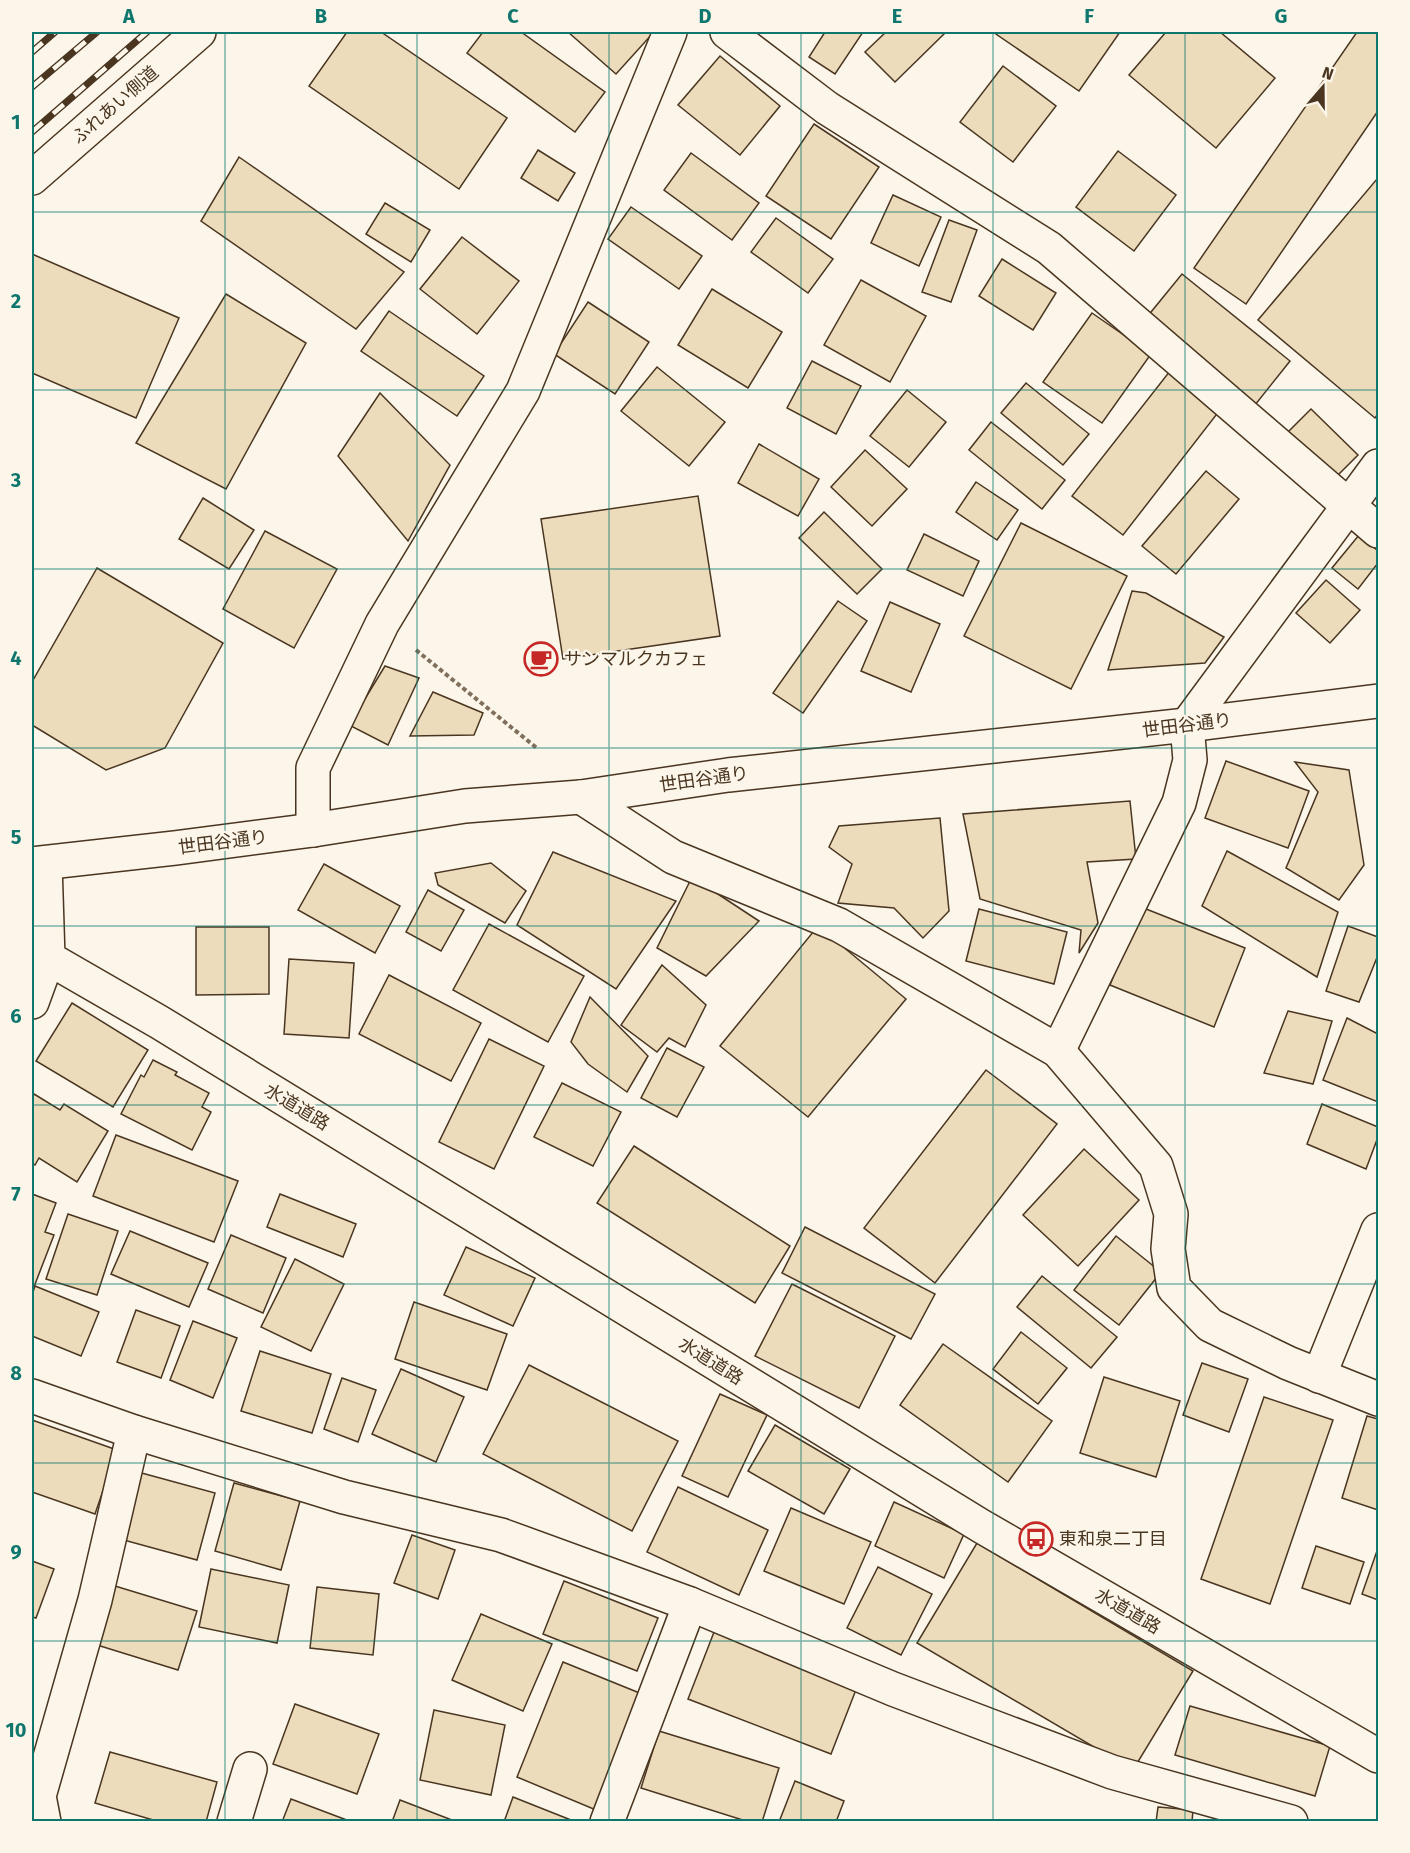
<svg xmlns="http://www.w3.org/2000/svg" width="1410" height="1853" font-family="'Fira Sans','Noto Sans JP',sans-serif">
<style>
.building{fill:#ecdcbc;stroke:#4a3520;stroke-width:1.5}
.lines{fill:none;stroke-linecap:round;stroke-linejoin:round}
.minor-casing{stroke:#4a3520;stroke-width:36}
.major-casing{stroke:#4a3520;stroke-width:36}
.path{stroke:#7f6f5c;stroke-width:4;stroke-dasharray:4.5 3;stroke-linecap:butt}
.minor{stroke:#fbf6e9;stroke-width:33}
.major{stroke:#fbf6e9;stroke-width:33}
.rail-casing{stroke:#4a3520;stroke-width:7}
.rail{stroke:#fbf6e9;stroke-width:4.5;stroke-dasharray:14;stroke-linecap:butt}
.grid{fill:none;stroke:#0f766e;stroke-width:1.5;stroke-opacity:0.55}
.labels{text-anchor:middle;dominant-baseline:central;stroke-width:4.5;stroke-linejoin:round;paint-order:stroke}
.street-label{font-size:18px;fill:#4a3520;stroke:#fbf6e9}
.poi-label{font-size:18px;fill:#4a3520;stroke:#fbf6e9;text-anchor:start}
.neatline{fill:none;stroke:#0f766e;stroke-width:2}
.grid-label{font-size:20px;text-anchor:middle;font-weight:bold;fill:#0f766e}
</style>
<rect width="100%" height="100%" fill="#fbf6e9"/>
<g class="building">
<path d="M347,32h34l126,86 -48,71 -150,-103z"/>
<path d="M483,32h38l84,60 -30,40 -108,-79z"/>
<path d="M568,32h86l-38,42z"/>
<path d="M825,32h38l-28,42 -26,-17z"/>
<path d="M886,32h60l-51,50 -30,-30z"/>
<path d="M993,32h127l-41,59z"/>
<path d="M1166,32h54l55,46 -59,70 -87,-73z"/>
<path d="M1357,32h21v79l-132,193 -52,-36z"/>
<path d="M720,56l60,50 -40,49 -62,-50z"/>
<path d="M1003,66l53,40 -43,56 -53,-40z"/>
<path d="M814,124l65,43 -48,72 -65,-43z"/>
<path d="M538,150l37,23 -17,28 -37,-23z"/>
<path d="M1118,151l58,44 -42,56 -58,-44z"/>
<path d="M691,153l68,50 -27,37 -68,-50z"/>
<path d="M239,157l165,115 -48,57 -155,-108z"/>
<path d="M1377,179l1,1v234l-3,4 -117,-98z"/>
<path d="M893,195l48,22 -22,49 -48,-23z"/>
<path d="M385,203l45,27 -19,32 -45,-28z"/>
<path d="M631,207l71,49 -23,33 -71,-50z"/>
<path d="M776,218l57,41 -25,34 -57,-41z"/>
<path d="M949,220l28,10 -26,72 -29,-10z"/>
<path d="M462,237l57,44 -42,53 -57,-45z"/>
<path d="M32,254l147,64 -43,100 -104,-45z"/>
<path d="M1002,259l54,34 -23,37 -54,-34z"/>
<path d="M1182,274l108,87 -35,44 -108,-88z"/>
<path d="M861,280l65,36 -36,66 -66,-37z"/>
<path d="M712,289l70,43 -34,56 -70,-43z"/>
<path d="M226,294l80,49 -80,146 -90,-46z"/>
<path d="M588,302l61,40 -34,52 -61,-40z"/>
<path d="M389,311l95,65 -27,40 -96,-65z"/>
<path d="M1092,313l59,41 -49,69 -59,-41z"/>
<path d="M812,361l49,25 -25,48 -49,-26z"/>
<path d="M657,367l68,55 -36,44 -68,-55z"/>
<path d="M1170,371l50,39 -97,125 -51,-39z"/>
<path d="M1026,383l63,51 -26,31 -62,-52z"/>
<path d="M907,390l39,32 -37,45 -39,-31z"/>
<path d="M380,393l70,72 -42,76 -70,-85z"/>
<path d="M1311,409l47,46 -25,25 -47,-46z"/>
<path d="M991,422l74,58 -23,29 -73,-59z"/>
<path d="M759,444l60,35 -21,37 -60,-33z"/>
<path d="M865,450l42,39 -35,37 -41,-39z"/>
<path d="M1206,471l33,28 -63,75 -34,-28z"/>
<path d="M976,482l42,28 -21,30 -41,-28z"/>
<path d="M698,496l22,140 -157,23 -22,-140z"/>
<path d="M203,498l51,32 -25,39 -50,-30z"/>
<path d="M824,512l58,57 -25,25 -58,-56z"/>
<path d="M1021,523l106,53 -56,113 -107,-53z"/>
<path d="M265,531l72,38 -43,79 -71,-39z"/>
<path d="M924,534l55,27 -16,35 -56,-26z"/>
<path d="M1359,535l19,16v12l-20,26 -26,-21z"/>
<path d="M97,568l126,75 -58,105 -59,22 -74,-45v-43z"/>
<path d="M1326,580l34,30 -30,33 -34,-30z"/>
<path d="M1132,591l14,2 78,44 -19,26 -97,7z"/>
<path d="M838,601l29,20 -64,92 -30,-20z"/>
<path d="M890,602l50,22 -29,68 -50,-21z"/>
<path d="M385,666l34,12 -31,67 -39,-20z"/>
<path d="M433,692l50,21 -9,22 -64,1z"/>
<path d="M1226,761l83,30 -21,57 -83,-30z"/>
<path d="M1295,762l54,8 15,95 -25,35 -53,-32 32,-76z"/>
<path d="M1130,801l6,58 -49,3 11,61 -19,30 2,-23 -101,-31 -17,-85z"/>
<path d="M940,818l9,93 -26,27 -29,-30 -56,-5 14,-39 -23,-17 10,-21z"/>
<path d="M1227,851l111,61 -21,65 -115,-71z"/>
<path d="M553,852l123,49 -60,88 -99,-64z"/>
<path d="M491,863l35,28 -21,32 -67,-38 -3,-12z"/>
<path d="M324,864l76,42 -25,47 -77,-43z"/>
<path d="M692,877l67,44 -53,55 -49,-28z"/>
<path d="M428,890l36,20 -23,41 -35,-19z"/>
<path d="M1141,907l104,41 -31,79 -104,-42z"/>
<path d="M979,909l88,23 -13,52 -88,-23z"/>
<path d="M489,924l95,52 -36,66 -95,-52z"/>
<path d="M818,926l88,73 -98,118 -88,-71z"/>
<path d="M1348,926l30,11v18l-19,47 -33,-11z"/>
<path d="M196,927h73v67l-73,1z"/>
<path d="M289,959l65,4 -5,75 -65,-4z"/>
<path d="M662,965l44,40 -21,42 -16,-9 -12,14 -36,-27z"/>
<path d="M389,975l92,48 -30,58 -92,-47z"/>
<path d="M590,997l58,59 -21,36 -39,-28 -17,-22z"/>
<path d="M72,1003l76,47 -35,57 -77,-46z"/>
<path d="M1288,1011l44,10 -19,63 -49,-11z"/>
<path d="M1347,1018l31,16v68l-55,-22z"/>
<path d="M489,1039l55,27 -50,103 -55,-27z"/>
<path d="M667,1048l37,19 -27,50 -36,-19z"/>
<path d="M153,1060l24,12 -2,3 34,18 -7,14 9,5 -19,38 -71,-36 20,-39 3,2z"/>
<path d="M986,1070l71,54 -122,159 -71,-55z"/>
<path d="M562,1083l59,29 -28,54 -59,-29z"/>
<path d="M34,1094l26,16 4,-6 44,27 -31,51 -38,-24 -4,7 -3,-2v-64z"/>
<path d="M1322,1104l56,23v10l-12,32 -59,-25z"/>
<path d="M116,1135l122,46 -24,61 -121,-46z"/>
<path d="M634,1146l156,100 -35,57 -158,-100z"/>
<path d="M1084,1149l55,51 -61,66 -55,-51z"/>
<path d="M32,1194l21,10 -21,49z"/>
<path d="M32,1194l24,9 -11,29 9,3 -22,57z"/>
<path d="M280,1194l76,30 -13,33 -76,-30z"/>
<path d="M68,1214l50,17 -21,64 -51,-16z"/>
<path d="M805,1227l130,67 -24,45 -129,-66z"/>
<path d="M130,1231l78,32 -19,44 -78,-33z"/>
<path d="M231,1235l55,23 -23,55 -55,-24z"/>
<path d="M1116,1236l45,36 -42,53 -45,-35z"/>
<path d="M466,1247l69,31 -22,48 -69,-31z"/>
<path d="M295,1259l49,25 -33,67 -50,-24z"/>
<path d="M1042,1276l75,61 -26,31 -74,-61z"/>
<path d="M792,1284l103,52 -36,72 -104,-52z"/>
<path d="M35,1286l64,26 -18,44 -49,-20v-41z"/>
<path d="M414,1302l93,32 -20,56 -92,-31z"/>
<path d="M136,1310l44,16 -19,52 -44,-16z"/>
<path d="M193,1321l44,17 -24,60 -43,-18z"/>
<path d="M1021,1332l46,36 -29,36 -45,-35z"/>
<path d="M943,1344l109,77 -44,61 -108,-77z"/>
<path d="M260,1351l71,23 -19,59 -71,-22z"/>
<path d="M1202,1363l46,16 -19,53 -46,-17z"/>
<path d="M529,1365l149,76 -46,90 -149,-77z"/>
<path d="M401,1369l63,28 -28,65 -64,-28z"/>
<path d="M1104,1377l76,24 -24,76 -76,-24z"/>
<path d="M342,1378l34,12 -18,52 -34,-13z"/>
<path d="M720,1394l47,21 -39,82 -46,-21z"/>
<path d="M1264,1397l69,23 -63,184 -69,-25z"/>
<path d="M1367,1416l11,3v91l-36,-12z"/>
<path d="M32,1420l85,30 -22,64 -63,-22z"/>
<path d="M775,1425l75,44 -26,45 -76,-43z"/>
<path d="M138,1472l77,21 -18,67 -77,-21z"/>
<path d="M234,1483l66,18 -19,69 -66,-19z"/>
<path d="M678,1487l90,43 -29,65 -92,-43z"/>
<path d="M894,1502l70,32 -20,44 -69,-32z"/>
<path d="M791,1508l80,34 -27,62 -80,-33z"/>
<path d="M412,1535l43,15 -17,49 -44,-16z"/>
<path d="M977,1543l216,128 -60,99 -216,-127z"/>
<path d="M1316,1546l48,16 -14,42 -48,-16z"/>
<path d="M1378,1548v52l-16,-6z"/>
<path d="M32,1561l22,8 -18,49 -4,-1z"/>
<path d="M878,1567l54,27 -31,61 -54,-27z"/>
<path d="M211,1569l78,16 -12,58 -78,-16z"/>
<path d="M564,1581l94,37 -21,53 -94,-37z"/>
<path d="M115,1586l82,25 -19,59 -81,-25z"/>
<path d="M317,1587l62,7 -6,61 -63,-7z"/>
<path d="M481,1614l71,30 -29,67 -71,-31z"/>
<path d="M716,1627l143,55 -28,72 -143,-55z"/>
<path d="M563,1662l79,32 -46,116 -79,-33z"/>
<path d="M295,1704l84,30 -22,60 -84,-30z"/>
<path d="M1190,1706l140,40 -15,50 -140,-41z"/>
<path d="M434,1710l71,15 -14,70 -71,-15z"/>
<path d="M659,1731l120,37 -17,54h-13l-108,-34z"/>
<path d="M110,1752l107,30 -11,40h-46l-65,-19z"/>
<path d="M795,1781l49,20 -8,21h-57z"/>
<path d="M513,1797l63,25h-72z"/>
<path d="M291,1799l61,23h-70z"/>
<path d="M400,1800l57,22h-65z"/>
<path d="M1158,1807l35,3 -1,12h-36z"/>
</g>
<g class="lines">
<defs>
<g id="minor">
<path d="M727,32l100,76 222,140 329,283"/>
<path d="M32,178l167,-146"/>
<path d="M581,797l92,60 166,68 219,126 98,115 15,48 -3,35 6,39 36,37 78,38 90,36"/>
<path d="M313,830v-62l69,-144 141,-233 147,-359"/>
<path d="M32,1002l16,-44"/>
<path d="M1058,1051l121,-248 11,-43 -3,-35 191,-259"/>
<path d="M1319,1376l59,-146"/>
<path d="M32,1396l102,36 210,65 157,38 189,69 203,85 219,83 179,50"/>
<path d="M44,1822l-5,-26 56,-196 39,-168"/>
<path d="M234,1822l16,-53"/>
<path d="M607,1822l83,-218"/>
</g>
<g id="major">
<path d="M45,863l3,95 111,64 822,504 397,230"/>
<path d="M32,864l143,-16 138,-18 152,-24 116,-9 147,-22 459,-50 191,-24"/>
</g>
</defs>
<use href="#minor" class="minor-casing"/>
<use href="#major" class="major-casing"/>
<path class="path" d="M416,650l122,99"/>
<use href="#minor" class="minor"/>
<use href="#major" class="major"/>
<defs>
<g id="rail">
<path d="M32,52l23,-20"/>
<path d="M32,87l65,-55"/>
<path d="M32,132l115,-100"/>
</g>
</defs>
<use href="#rail" class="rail-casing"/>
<use href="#rail" class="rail"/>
</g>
<path class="grid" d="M225,32v1790M417,32v1790M609,32v1790M801,32v1790M993,32v1790M1185,32v1790M32,212h1346M32,390h1346M32,569h1346M32,748h1346M32,926h1346M32,1105h1346M32,1284h1346M32,1463h1346M32,1641h1346"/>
<defs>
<symbol id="cafe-ring" viewBox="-11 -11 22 22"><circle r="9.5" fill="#fbf6e9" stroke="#c62828" stroke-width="1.5"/><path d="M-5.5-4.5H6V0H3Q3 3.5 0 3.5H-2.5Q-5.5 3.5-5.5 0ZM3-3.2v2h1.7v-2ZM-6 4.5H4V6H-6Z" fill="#c62828"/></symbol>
<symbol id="bus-ring" viewBox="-11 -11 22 22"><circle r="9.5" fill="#fbf6e9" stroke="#c62828" stroke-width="1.5"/><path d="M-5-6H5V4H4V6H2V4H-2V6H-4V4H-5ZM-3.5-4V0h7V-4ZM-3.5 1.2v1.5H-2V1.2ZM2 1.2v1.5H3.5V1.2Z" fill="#c62828"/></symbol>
</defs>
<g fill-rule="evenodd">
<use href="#cafe-ring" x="522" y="640" width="38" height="38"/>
<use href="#bus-ring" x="1017" y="1520" width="38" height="38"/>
</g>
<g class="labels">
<g class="street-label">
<text transform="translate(115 105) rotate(-41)">ふれあい側道</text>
<text transform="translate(1187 725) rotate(-7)">世田谷通り</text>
<text transform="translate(704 779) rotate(-8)">世田谷通り</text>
<text transform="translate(223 842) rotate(-7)">世田谷通り</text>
<text transform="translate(297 1107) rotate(31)">水道道路</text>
<text transform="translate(711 1361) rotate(32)">水道道路</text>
<text transform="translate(1128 1611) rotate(30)">水道道路</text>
</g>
<g class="poi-label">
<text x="564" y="659">サンマルクカフェ</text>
<text x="1059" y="1539">東和泉二丁目</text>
</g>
</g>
<rect width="1410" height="1853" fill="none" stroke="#fbf6e9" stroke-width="66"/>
<g transform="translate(1323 87) rotate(20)" stroke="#fbf6e9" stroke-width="4.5" paint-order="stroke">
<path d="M0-4.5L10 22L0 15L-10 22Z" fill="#4a3520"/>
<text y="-9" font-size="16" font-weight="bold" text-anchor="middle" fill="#4a3520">N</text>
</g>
<rect x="33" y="33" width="1344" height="1787" class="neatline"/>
<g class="grid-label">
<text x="129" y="23">A</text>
<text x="321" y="23">B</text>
<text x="513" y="23">C</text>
<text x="705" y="23">D</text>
<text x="897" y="23">E</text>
<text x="1089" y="23">F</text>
<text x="1281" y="23">G</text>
<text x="16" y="129">1</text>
<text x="16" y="308">2</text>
<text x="16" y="487">3</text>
<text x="16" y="665">4</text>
<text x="16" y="844">5</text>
<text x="16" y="1023">6</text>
<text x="16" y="1201">7</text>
<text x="16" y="1380">8</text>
<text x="16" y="1559">9</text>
<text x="16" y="1737">10</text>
</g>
</svg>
